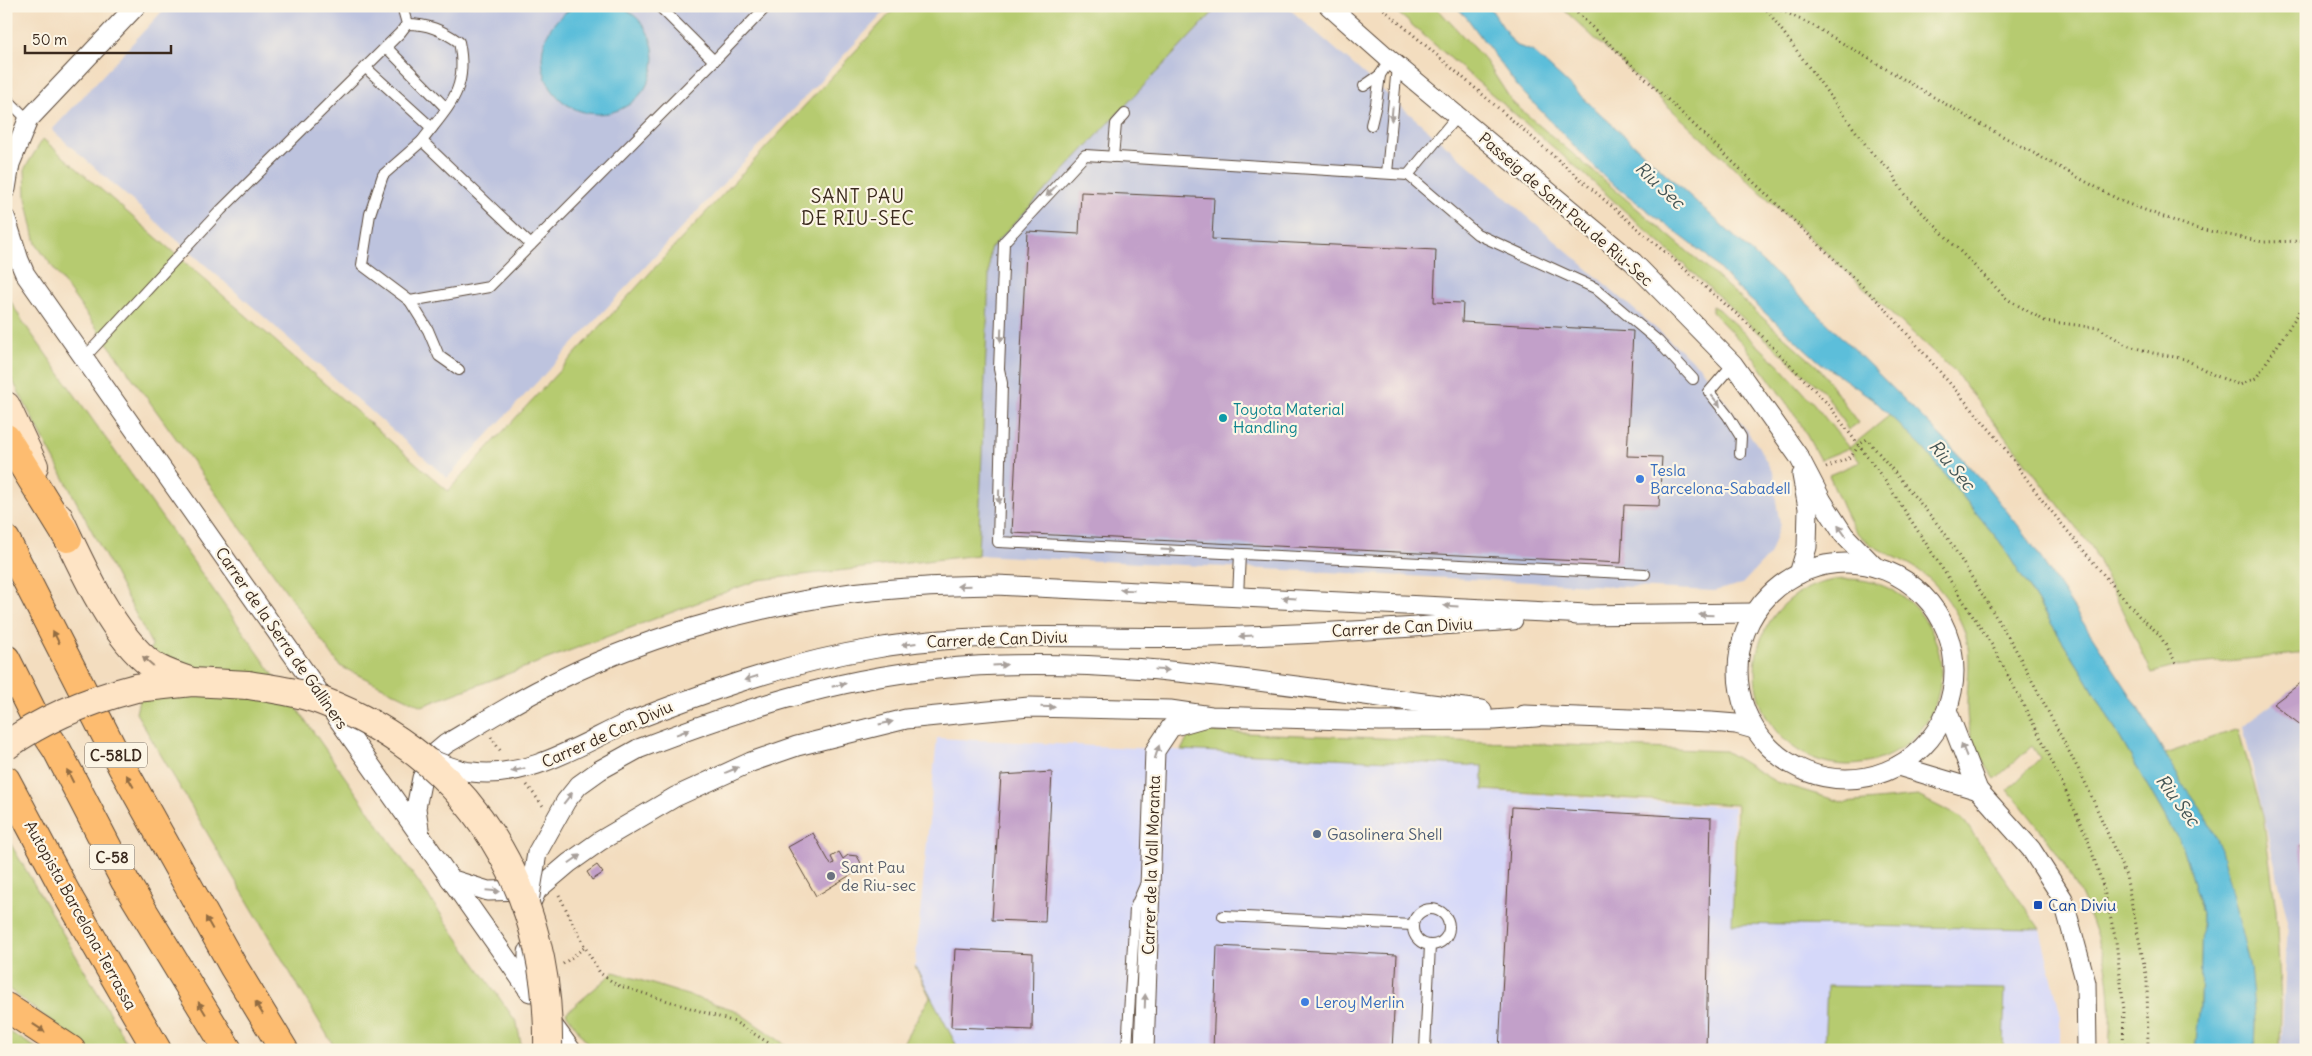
<svg xmlns="http://www.w3.org/2000/svg" width="2312" height="1056" font-family="Delius,sans-serif">
<style>
.built{fill:#d5d8f9}
.industrial{fill:#bdc3de}
.green{fill:#b6cb70;stroke:#787a47}
.water{fill:#5cbeda;stroke:#4c747c}
.building{fill:#c2a0c9}
.lines{fill:none;stroke-linecap:round;stroke-linejoin:round}
.lane-casing{stroke:#574536;stroke-width:12}
.street-casing{stroke:#574536;stroke-width:21}
.secondary-casing{stroke:#574536;stroke-width:30}
.highway-casing{stroke:#574536;stroke-width:30}
.path{stroke:#574536;stroke-width:3;stroke-dasharray:1 4;stroke-linecap:butt}
.lane{stroke:#fff;stroke-width:10}
.street{stroke:#fff;stroke-width:19}
.secondary{stroke:#fee4c5;stroke-width:28}
.highway{stroke:#fdbc6f;stroke-width:28}
.street-bridge-casing{stroke:#574536;stroke-width:21;stroke-linecap:butt}
.secondary-bridge-casing{stroke:#574536;stroke-width:30;stroke-linecap:butt}
.street-bridge{stroke:#fff;stroke-width:19}
.secondary-bridge{stroke:#fee4c5;stroke-width:28}
.oneway{fill:#a79f9a}
.oneway2{fill:#926c42}
.oneway3{fill:#9c8772}
.culture-dot{fill:#0f9aa8;stroke:#fcf5e5;stroke-width:2}
.shop-dot{fill:#3f7fe0;stroke:#fcf5e5;stroke-width:2}
.service-dot{fill:#5c6f8a;stroke:#fcf5e5;stroke-width:2}
.worship-dot{fill:#6b7280;stroke:#fcf5e5;stroke-width:2}
.transit-dot{fill:#1a4fb4;stroke:#fcf5e5;stroke-width:2}
.labels{text-anchor:middle;dominant-baseline:central;stroke-width:4.5;stroke-linejoin:round;paint-order:stroke}
.shield{fill:#fcf5e5;stroke:#75675a;stroke-width:1}
.shield-label{font-size:15px;font-weight:bold;fill:#3b2a1e}
.street-label{font-size:16px;fill:#3b2a1e;stroke:#fcf5e5}
.culture-label{font-size:16px;fill:#0d838f;stroke:#fcf5e5;text-anchor:start}
.shop-label{font-size:16px;fill:#366cbe;stroke:#fcf5e5;text-anchor:start}
.service-label{font-size:16px;fill:#4e5e75;stroke:#fcf5e5;text-anchor:start}
.worship-label{font-size:16px;fill:#5b616d;stroke:#fcf5e5;text-anchor:start}
.transit-label{font-size:16px;fill:#164399;stroke:#fcf5e5;text-anchor:start}
.water-label{font-size:18px;font-style:italic;fill:#455656;stroke:#fcf5e5}
.quarter-label{font-size:19px;letter-spacing:1px;fill:#3b2a1e;stroke:#fcf5e5}
</style>
<rect width="100%" height="100%" fill="#fcf5e5"/>
<filter id="ink" filterUnits="userSpaceOnUse"><feTurbulence type="fractalNoise" baseFrequency=".02" numOctaves="2"/><feDisplacementMap in="SourceGraphic" scale="10" xChannelSelector="R" yChannelSelector="G"/><feConvolveMatrix kernelMatrix="1 2 1 2 8 2 1 2 1" color-interpolation-filters="sRGB"/></filter>
<filter id="wash" filterUnits="userSpaceOnUse"><feTurbulence type="fractalNoise" baseFrequency=".0096" numOctaves="4" result="noise"/><feDisplacementMap in="SourceGraphic" scale="20" xChannelSelector="R" yChannelSelector="G"/><feGaussianBlur stdDeviation="1.12" result="paint"/><feColorMatrix in="noise" values="0 0 0 0 0 0 0 0 0 0 0 0 0 0 0 0 0 1.4 0 .05"/><feComposite in="paint" operator="in"/></filter>
<g filter="url(#wash)">
<rect width="100%" height="100%" fill="#f3ddbf"/>
<path class="built" d="M937,738l547,28 -1,25 251,16 -2,117 308,5 20,83v38h-1103l-42,-84z"/>
<g class="industrial">
<path d="M167,6h723l-443,472 -395,-348z"/>
<path d="M1219,6h67l414,361 58,79 16,29 2,26 4,23 -11,31 -27,29 -28,7 -736,-36 12,-306z"/>
<path d="M2306,679v371h-25l7,-128 -45,-196z"/>
</g>
<g class="green">
<path d="M897,6h322l-229,243 -12,306 -220,25 -336,126 -82,-40 -304,-422 -10,-46 -1,-30 18,-29 405,352z"/>
<path d="M1390,6h45l50,54 28,43 188,160 119,106 38,54 -10,7 -22,-36 -243,-221z"/>
<path d="M1564,6h742v647l-128,13 -26,7 -59,-124 -138,-177 -392,-363z"/>
<path d="M6,293l15,26 240,338 256,366 5,27h-186l-200,-337 16,-68 -146,-277z"/>
<path d="M1712,306l6,3 61,56 35,39 35,44 41,-33 34,34 76,93 87,138 95,166 20,67 -2,93 -5,44h-86c2,-28 2,-57 -3,-85 -2,-11 -7,-22 -11,-33 -19,-58 -48,-96 -87,-142l32,-32 -8,-12 -37,33c-10,-14 -21,-30 -25,-47 -9,-32 6,-68 -6,-102 -10,-26 -30,-52 -55,-66 -17,-9 -35,-15 -49,-28 -13,-13 -23,-44 -31,-61l31,-13 -11,-14 -29,12 -22,-41 -52,-72 -34,-35z"/>
<circle cx="1848" cy="672" r="93"/>
<path d="M2238,729l25,86 13,95 5,93 -1,47h-26l1,-28 -73,-239 -17,-29z"/>
<path d="M1192,731l533,20 51,31 69,21 73,-7 44,22 78,111 -308,-5 5,-119 -254,-15v-24l-302,-16z"/>
<path d="M6,836l125,214h-42l-83,-63z"/>
<path d="M915,966l44,84h-60l31,-53z"/>
<path d="M614,972l121,38 58,40h-201l-26,-37z"/>
<path d="M1827,986l178,3 -2,61h-179z"/>
<path d="M6,1030l34,20h-34z"/>
</g>
<g class="water">
<circle cx="598" cy="58" r="56"/>
<path d="M1455,6h34l26,39 17,6 278,255 133,132 42,46 40,50 105,160 52,89 23,32 16,35 29,116 5,56 -1,28h-59l5,-44 2,-93 -20,-67 -95,-166 -87,-138 -76,-93 -51,-50 -52,-36 -86,-77 -28,-30 -102,-78 -87,-91 -51,-69z"/>
</g>
<g id="blocks">
<g class="building">
<path d="M1081,192l133,6 -2,41 224,11 -2,52 29,1 -1,19 171,9 -6,125 35,1 -3,49 -35,-1 -3,58 -609,-30 15,-302 52,3z"/>
<path d="M2306,679v50l-33,-25z"/>
<path d="M1052,772l-7,150 -53,-2 9,-145z"/>
<path d="M1512,807l199,11 -5,232h-207z"/>
<path d="M813,833l18,32 3,-2 -3,-6 8,-5 4,7 5,-4 9,1 4,7 -4,8 -41,25 -28,-49z"/>
<path d="M2306,839v37h-1l-5,-31z"/>
<path d="M597,865l6,8 -11,7 -5,-8z"/>
<path d="M1217,946l180,9 -5,95h-179z"/>
<path d="M955,949l78,4 -1,77 -81,-3z"/>
</g>
</g>
</g>
<g filter="url(#ink)">
<use href="#blocks" fill-opacity="0" stroke="#574536" stroke-width="1"/>
<g class="lines">
<defs>
<g id="lane">
<path d="M659,6l55,55 53,-55"/>
<path d="M6,7l1,-1"/>
<path d="M407,24c21,0 35,6 52,18 10,48 -10,63 -37,99"/>
<path d="M386,47l60,61"/>
<path d="M366,68l66,60"/>
<path d="M1364,86l16,-11 10,-15"/>
<path d="M6,98l22,22"/>
<path d="M1371,125l5,-21 4,-29"/>
<path d="M1113,157l3,-33 9,-10"/>
<path d="M1387,173l10,-107"/>
<path d="M1408,175l49,-59"/>
<path d="M531,245l-109,-104 -39,34 -13,39 -8,51 48,36 79,-14 225,-226"/>
<path d="M410,301l18,29 11,26 20,14"/>
<path d="M85,357l136,-147 179,-177 7,-9 -5,-18"/>
<path d="M1733,364l-24,28 19,24 13,21 -1,17"/>
<path d="M1645,574l-647,-32 4,-159 -3,-14 5,-127 81,-87 323,20 69,59 118,54 63,53 35,38"/>
<path d="M1238,596l2,-42"/>
<circle cx="1431" cy="927" r="18"/>
<path d="M1223,916l190,9"/>
<path d="M1127,1050l8,-142 11,-25"/>
<path d="M1425,1050l5,-105"/>
</g>
<g id="street">
<path d="M1329,6l61,54 243,202 100,102 66,93 23,44 22,34 31,32"/>
<path d="M6,189l4,-25 18,-44 108,-114"/>
<path d="M6,219l13,41 6,14 505,718"/>
<circle cx="1846" cy="671" r="108"/>
<path d="M1799,574l8,-27 1,-39 -6,-33"/>
<path d="M1576,615l178,-2"/>
<path d="M1947,710l31,80 53,59 32,50 23,84 1,67"/>
<path d="M1524,715l187,7 25,2 18,5"/>
<path d="M627,723c81,-32 163,-61 250,-75 111,-19 222,-8 334,-11 101,-2 202,-10 302,-17"/>
<path d="M638,749c96,-37 195,-70 299,-80 184,-18 364,21 545,41"/>
<path d="M1898,766l80,24"/>
<path d="M420,836l-4,-28 6,-30 11,-23 13,-11c33,-19 65,-40 99,-57 91,-48 204,-80 307,-94 47,-6 96,-7 144,-8l591,29"/>
<path d="M450,879l38,12 43,-1"/>
<path d="M529,907l8,-17 32,-27 31,-22 75,-44 76,-35 46,-16 109,-27 123,-12 141,3 41,6 168,5 114,-1 43,-3"/>
<path d="M528,952v38"/>
<path d="M547,1017l24,33"/>
<path d="M1144,1050l11,-299 16,-24 32,-9"/>
</g>
<g id="secondary">
<path d="M6,406l28,60"/>
<path d="M58,516c21,45 54,120 94,149 11,8 27,12 40,17"/>
<path d="M136,688l56,-6 56,3"/>
</g>
<g id="highway">
<path d="M6,438l62,100"/>
<path d="M6,540l116,227 111,199 51,84"/>
<path d="M6,659l29,58 22,33 68,131 103,169"/>
<path d="M6,780l64,120 87,150"/>
<path d="M6,1007l65,43"/>
</g>
</defs>
<use href="#lane" class="lane-casing"/>
<use href="#street" class="street-casing"/>
<use href="#secondary" class="secondary-casing"/>
<use href="#highway" class="highway-casing"/>
<g class="path">
<path d="M1380,6l382,330 66,68 58,78 106,163 52,99 43,93 16,49 13,55 8,69 -1,40"/>
<path d="M1570,6l314,301 113,131 45,62 66,80 31,36 20,18 19,32"/>
<path d="M1764,6l107,146 19,18 14,24 103,105 38,22 54,7 27,17 27,8 32,6 29,16 26,10 16,-7 50,-76"/>
<path d="M1772,6l40,19 152,90 159,87 71,26 69,14 43,-1"/>
<path d="M1826,468l25,-11 8,-12 8,-6 77,93 71,116 72,138 39,90 21,103 1,71"/>
<path d="M491,737l11,16"/>
<path d="M527,785l16,21"/>
<path d="M559,895l26,52"/>
<path d="M563,964l22,-17 15,26 17,12 118,37 45,28"/>
</g>
<use href="#lane" class="lane"/>
<use href="#street" class="street"/>
<use href="#secondary" class="secondary"/>
<use href="#highway" class="highway"/>
<defs>
<g id="street-bridge">
<path d="M428,758c14,6 29,13 44,14 57,7 105,-26 155,-49"/>
<path d="M528,908l9,-55 29,-52 13,-16 21,-15 38,-21"/>
</g>
<g id="secondary-bridge">
<path d="M248,685c25,4 51,7 74,16 151,57 229,192 226,349"/>
<path d="M6,746c39,-29 84,-46 130,-58"/>
</g>
</defs>
<use href="#street-bridge" class="street-bridge-casing"/>
<use href="#secondary-bridge" class="secondary-bridge-casing"/>
<use href="#street-bridge" class="street-bridge"/>
<use href="#secondary-bridge" class="secondary-bridge"/>
</g>
<defs><path id="oneway-solid" d="M-6-.8H1V-3.2L6.5 0L1 3.2V.8H-6Z" transform="scale(1.25)"/></defs>
<g class="oneway">
<use href="#oneway-solid" transform="translate(1392 114) rotate(95)"/>
<use href="#oneway-solid" transform="translate(1051 191) rotate(133)"/>
<use href="#oneway-solid" transform="translate(1001 335) rotate(92)"/>
<use href="#oneway-solid" transform="translate(1716 401) rotate(52)"/>
<use href="#oneway-solid" transform="translate(999 497) rotate(91)"/>
<use href="#oneway-solid" transform="translate(1842 531) rotate(-126)"/>
<use href="#oneway-solid" transform="translate(1168 550) rotate(3)"/>
<use href="#oneway-solid" transform="translate(964 586) rotate(179)"/>
<use href="#oneway-solid" transform="translate(1127 590) rotate(-177)"/>
<use href="#oneway-solid" transform="translate(1289 598) rotate(-177)"/>
<use href="#oneway-solid" transform="translate(1451 606) rotate(-177)"/>
<use href="#oneway-solid" transform="translate(1706 615) rotate(-179)"/>
<use href="#oneway-solid" transform="translate(1246 636) rotate(177)"/>
<use href="#oneway-solid" transform="translate(909 644) rotate(172)"/>
<use href="#oneway-solid" transform="translate(1000 665) rotate(-3)"/>
<use href="#oneway-solid" transform="translate(1162 670) rotate(4)"/>
<use href="#oneway-solid" transform="translate(751 678) rotate(163)"/>
<use href="#oneway-solid" transform="translate(839 685) rotate(-13)"/>
<use href="#oneway-solid" transform="translate(1048 707) rotate(1)"/>
<use href="#oneway-solid" transform="translate(886 723) rotate(-12)"/>
<use href="#oneway-solid" transform="translate(683 732) rotate(-21)"/>
<use href="#oneway-solid" transform="translate(1964 750) rotate(-112)"/>
<use href="#oneway-solid" transform="translate(1157 752) rotate(-72)"/>
<use href="#oneway-solid" transform="translate(518 770) rotate(167)"/>
<use href="#oneway-solid" transform="translate(732 770) rotate(-23)"/>
<use href="#oneway-solid" transform="translate(568 798) rotate(-52)"/>
<use href="#oneway-solid" transform="translate(575 859) rotate(-35)"/>
<use href="#oneway-solid" transform="translate(493 891) rotate(5)"/>
<use href="#oneway-solid" transform="translate(1145 1001) rotate(-88)"/>
</g>
<g class="oneway2">
<use href="#oneway-solid" transform="translate(56 637) rotate(-117)"/>
<use href="#oneway-solid" transform="translate(70 776) rotate(-117)"/>
<use href="#oneway-solid" transform="translate(130 781) rotate(-119)"/>
<use href="#oneway-solid" transform="translate(209 923) rotate(-119)"/>
<use href="#oneway-solid" transform="translate(202 1008) rotate(-121)"/>
<use href="#oneway-solid" transform="translate(259 1008) rotate(-122)"/>
<use href="#oneway-solid" transform="translate(39 1028) rotate(34)"/>
</g>
<use class="oneway3" href="#oneway-solid" transform="translate(148 661) rotate(-139)"/>
</g>
<circle class="culture-dot" cx="1223" cy="418" r="5"/>
<g class="shop-dot">
<circle cx="1640" cy="479" r="5"/>
<circle cx="1305" cy="1002" r="5"/>
</g>
<circle class="service-dot" cx="1317" cy="834" r="5"/>
<circle class="worship-dot" cx="831" cy="876" r="5"/>
<rect class="transit-dot" x="2033" y="900" width="10" height="10" rx="2.5"/>
<g class="labels">
<g class="shield">
<rect x="85" y="742.5" width="62" height="25" rx="4"/>
<rect x="89.5" y="844.5" width="45" height="25" rx="4"/>
</g>
<g class="shield-label">
<text x="116" y="755">C-58LD</text>
<text x="112" y="857">C-58</text>
</g>
<g class="street-label">
<text transform="translate(1566 209) rotate(41)">Passeig de Sant Pau de Riu-Sec</text>
<text transform="translate(1402 627) rotate(-3)">Carrer de Can Diviu</text>
<text transform="translate(282 638) rotate(55)">Carrer de la Serra de Galliners</text>
<text transform="translate(997 639) rotate(-2)">Carrer de Can Diviu</text>
<text transform="translate(607 734) rotate(-24)">Carrer de Can Diviu</text>
<text transform="translate(1151 865) rotate(-88)">Carrer de la Vall Moranta</text>
<text transform="translate(81 915) rotate(61)">Autopista Barcelona-Terrassa</text>
</g>
<g class="culture-label">
<text x="1233" y="409">Toyota Material<tspan x="1233" dy="18">Handling</tspan></text>
</g>
<g class="shop-label">
<text x="1650" y="470">Tesla<tspan x="1650" dy="18">Barcelona-Sabadell</tspan></text>
<text x="1315" y="1002">Leroy Merlin</text>
</g>
<g class="service-label">
<text x="1327" y="834">Gasolinera Shell</text>
</g>
<g class="worship-label">
<text x="841" y="867">Sant Pau<tspan x="841" dy="18">de Riu-sec</tspan></text>
</g>
<g class="transit-label">
<text x="2048" y="905">Can Diviu</text>
</g>
<g class="water-label">
<text transform="translate(1660 185) rotate(43)">Riu Sec</text>
<text transform="translate(1952 465) rotate(50)">Riu Sec</text>
<text transform="translate(2178 800) rotate(53)">Riu Sec</text>
</g>
<g class="quarter-label">
<text x="858" y="196">SANT PAU<tspan x="858" dy="22">DE RIU-SEC</tspan></text>
</g>
</g>
<rect width="2312" height="1056" fill="none" stroke="#fcf5e5" stroke-width="25"/>
<path d="M25 45v8h146v-8" fill="none" stroke="#3b2a1e" stroke-width="2.5"/>
<text x="32" y="45" font-size="15" fill="#3b2a1e" stroke="#fcf5e5" stroke-width="4" paint-order="stroke">50 m</text>
</svg>
